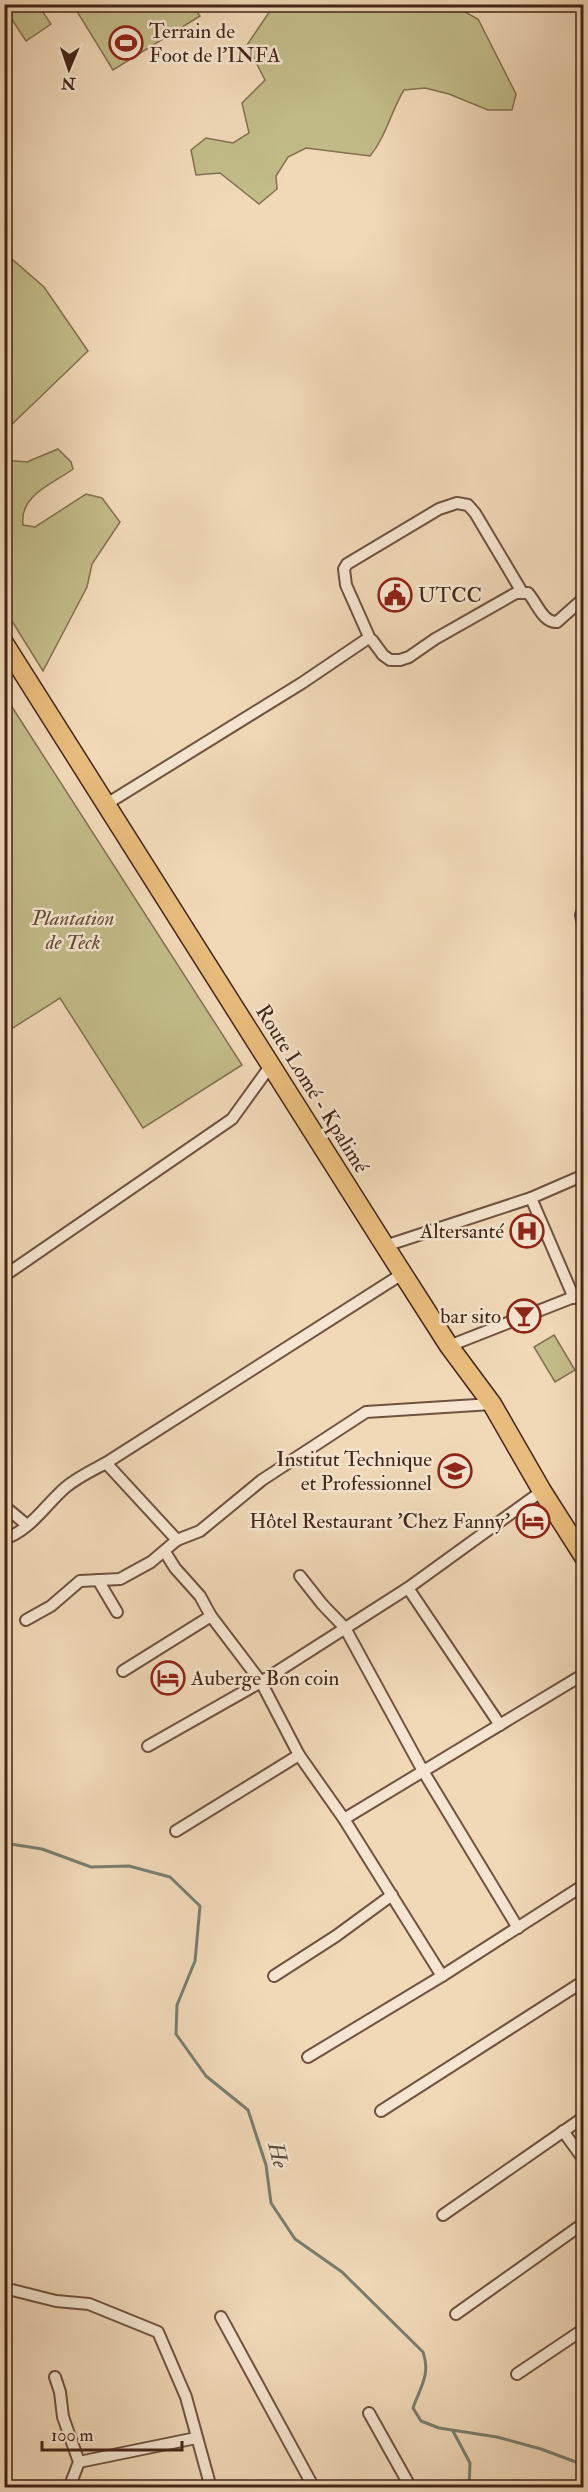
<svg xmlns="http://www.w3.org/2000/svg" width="588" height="2492" font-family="'IM FELL Double Pica',serif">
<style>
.green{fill:#c2bc89;stroke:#837050;stroke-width:1.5}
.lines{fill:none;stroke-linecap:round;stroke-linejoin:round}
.stream{stroke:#787e70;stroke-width:3}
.street-casing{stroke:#6f523f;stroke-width:14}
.primary-casing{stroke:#442517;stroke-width:21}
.street{stroke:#f6e6d1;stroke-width:10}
.primary{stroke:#e8bc7c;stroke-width:18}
.labels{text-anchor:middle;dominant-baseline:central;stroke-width:5;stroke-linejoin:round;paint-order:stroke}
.poi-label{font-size:21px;fill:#442517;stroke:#f6e6d1;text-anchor:end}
.park-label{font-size:21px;font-style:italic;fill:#644b34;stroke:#f6e6d1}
.street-label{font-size:21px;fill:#442517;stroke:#f6e6d1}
.water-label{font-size:22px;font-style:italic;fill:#5a4a3c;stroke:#f6e6d1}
</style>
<rect width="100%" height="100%" fill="#f1d9b8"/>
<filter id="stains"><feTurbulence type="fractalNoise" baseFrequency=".00333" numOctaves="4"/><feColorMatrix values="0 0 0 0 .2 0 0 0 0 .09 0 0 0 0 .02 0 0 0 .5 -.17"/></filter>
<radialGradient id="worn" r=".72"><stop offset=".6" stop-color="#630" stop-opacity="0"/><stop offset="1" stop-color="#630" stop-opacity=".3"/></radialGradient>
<g class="green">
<path d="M4,5h34l13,19 -25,17 -21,-32z"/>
<path d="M73,5h119l8,11 -87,54z"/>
<path d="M274,5h178l26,14 38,75 -4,16h-24l-39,-16 -24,-6 -21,2c-13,21 -18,47 -34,66l-64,-8 -18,9 -12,19 1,13 -18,15 -39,-31 -24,2 -5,-25 15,-12 27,5 16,-10 -7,-30 23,-23 -18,-35z"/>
<path d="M5,253l39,34 44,64 -83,80z"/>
<path d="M58,449l13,13 2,7c-20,15 -54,26 -50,56l12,2 51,-33 16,4 18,24 -28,42 -5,23 -44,84 -38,-61v-150l22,2z"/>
<path d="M5,696l237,369 -99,63 -83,-130 -55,35z"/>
<path d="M554,1335l21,35 -20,12 -21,-35z"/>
</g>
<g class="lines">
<g class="stream">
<path d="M4,1843l38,6 49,18 38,-1 41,11 30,29 -5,55 -18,44 -1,29 30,42 42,34 18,55 5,38 24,36 47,33 81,80c8,22 -3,36 -10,56l8,13 18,7 58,9 44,12 43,16"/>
<path d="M453,2431l17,32 -1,25"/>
</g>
<defs>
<g id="street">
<path d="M370,639l-24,-54 -2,-16 3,-5 92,-55 18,-6 11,2 7,8 47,79"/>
<path d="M105,805l197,-122 65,-44 5,1 11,15 7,5h10l9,-3 26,-18 81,-46h12c9,10 15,30 29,29l27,-24"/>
<path d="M584,909l-3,6 3,14"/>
<path d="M531,1198l43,100"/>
<path d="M385,1246l146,-48 53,-23"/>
<path d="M4,1276l228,-157 39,-54"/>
<path d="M449,1346l135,-53"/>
<path d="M106,1463l296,-189"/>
<path d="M4,1506l23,19"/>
<path d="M4,1539c26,-8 42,-35 62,-52 12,-10 27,-17 40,-24l71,77"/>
<path d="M300,1576l22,28 23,24 78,143 95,157"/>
<path d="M98,1580l19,32"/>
<path d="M408,1588l92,137"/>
<path d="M26,1620l25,-14 29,-25 40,-2 31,-17 26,-22 23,-9 62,-51 104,-68 126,-8"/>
<path d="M123,1671l88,-55"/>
<path d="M148,1746l113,-64 -50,-66 -11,-20 -25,-28 -10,-16"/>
<path d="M344,1819l240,-145"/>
<path d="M176,1831l123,-76"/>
<path d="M274,1976l62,-40 56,-41"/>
<path d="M442,1976l-98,-157 -45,-64 -38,-73 147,-94 134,-97"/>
<path d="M308,2057l134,-81 142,-91"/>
<path d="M381,2111l203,-130"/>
<path d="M563,2131l21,29"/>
<path d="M443,2215l141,-98"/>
<path d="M4,2288l52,13 33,3 69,28 28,65 25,91"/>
<path d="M456,2314l128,-91"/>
<path d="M221,2317l93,171"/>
<path d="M517,2374l67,-45"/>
<path d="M55,2377l5,15 3,25 16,45 -10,26"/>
<path d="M369,2413l42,75"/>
<path d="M79,2462l117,-24"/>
</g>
<path id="primary" d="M4,643l381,603 64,100 43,58 50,87 42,66"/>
</defs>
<use href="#street" class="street-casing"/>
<use href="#primary" class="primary-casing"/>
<use href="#street" class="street"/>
<use href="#primary" class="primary"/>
</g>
<defs>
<symbol id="stadium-ring" viewBox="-11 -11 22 22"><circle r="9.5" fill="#f6e6d1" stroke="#8f2418" stroke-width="1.5"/><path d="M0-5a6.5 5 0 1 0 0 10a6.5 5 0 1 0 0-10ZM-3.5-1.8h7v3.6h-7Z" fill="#8f2418"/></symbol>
<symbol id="civic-ring" viewBox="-11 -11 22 22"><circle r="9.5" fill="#f6e6d1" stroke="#8f2418" stroke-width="1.5"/><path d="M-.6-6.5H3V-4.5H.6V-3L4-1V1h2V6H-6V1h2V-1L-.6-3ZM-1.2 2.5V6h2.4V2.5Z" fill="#8f2418"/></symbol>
<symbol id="hospital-ring" viewBox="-11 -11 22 22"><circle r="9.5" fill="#f6e6d1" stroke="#8f2418" stroke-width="1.5"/><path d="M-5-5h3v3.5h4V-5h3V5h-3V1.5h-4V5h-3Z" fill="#8f2418"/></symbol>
<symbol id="bar-ring" viewBox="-11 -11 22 22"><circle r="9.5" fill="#f6e6d1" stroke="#8f2418" stroke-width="1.5"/><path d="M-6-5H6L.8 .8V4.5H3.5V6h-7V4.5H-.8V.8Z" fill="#8f2418"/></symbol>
<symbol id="school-ring" viewBox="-11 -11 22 22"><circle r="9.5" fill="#f6e6d1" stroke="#8f2418" stroke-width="1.5"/><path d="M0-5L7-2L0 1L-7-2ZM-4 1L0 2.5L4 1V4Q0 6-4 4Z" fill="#8f2418"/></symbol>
<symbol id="hotel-ring" viewBox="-11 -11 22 22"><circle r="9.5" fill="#f6e6d1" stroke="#8f2418" stroke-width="1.5"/><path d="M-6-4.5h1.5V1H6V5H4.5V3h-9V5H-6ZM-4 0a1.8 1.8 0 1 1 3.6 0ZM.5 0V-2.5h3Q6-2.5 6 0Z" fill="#8f2418"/></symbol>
</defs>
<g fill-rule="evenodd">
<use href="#stadium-ring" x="107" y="24" width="38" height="38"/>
<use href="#civic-ring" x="376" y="576" width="38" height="38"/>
<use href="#hospital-ring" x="508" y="1212" width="38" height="38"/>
<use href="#bar-ring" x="505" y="1297" width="38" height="38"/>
<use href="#school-ring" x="436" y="1452" width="38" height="38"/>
<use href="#hotel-ring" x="514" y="1502" width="38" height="38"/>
<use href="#hotel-ring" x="149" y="1659" width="38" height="38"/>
</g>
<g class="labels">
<g class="poi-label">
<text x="149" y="31" text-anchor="start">Terrain de<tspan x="149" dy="24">Foot de l'INFA</tspan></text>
<text x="418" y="595" text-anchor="start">UTCC</text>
<text x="504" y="1231">Altersanté</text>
<text x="501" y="1316">bar sito</text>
<text x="432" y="1459">Institut Technique<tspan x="432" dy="24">et Professionnel</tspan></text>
<text x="510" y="1521">Hôtel Restaurant 'Chez Fanny'</text>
<text x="191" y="1678" text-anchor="start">Auberge Bon coin</text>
</g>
<g class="park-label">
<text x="73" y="918">Plantation<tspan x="73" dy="24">de Teck</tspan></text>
</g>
<g class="street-label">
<text transform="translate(312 1089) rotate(58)">Route Lomé - Kpalimé</text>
</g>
<g class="water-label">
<text transform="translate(278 2155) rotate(76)">He</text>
</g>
</g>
<rect width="588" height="2492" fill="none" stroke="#f1d9b8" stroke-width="24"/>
<rect x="6" y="6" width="576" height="2480" fill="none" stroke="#442517" stroke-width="3"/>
<rect x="12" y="12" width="564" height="2468" fill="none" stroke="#442517" stroke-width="1.5"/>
<g transform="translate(69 69) rotate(182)" stroke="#f6e6d1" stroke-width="4.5" paint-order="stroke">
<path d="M0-4.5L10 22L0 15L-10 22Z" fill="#442517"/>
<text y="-9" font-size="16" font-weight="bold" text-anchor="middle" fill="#442517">N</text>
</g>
<path d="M42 2441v9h140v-9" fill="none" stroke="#442517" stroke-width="3"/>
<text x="51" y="2441" font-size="18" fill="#442517" stroke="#f6e6d1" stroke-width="4.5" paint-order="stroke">100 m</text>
<rect width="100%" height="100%" filter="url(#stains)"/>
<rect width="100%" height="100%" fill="url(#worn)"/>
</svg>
